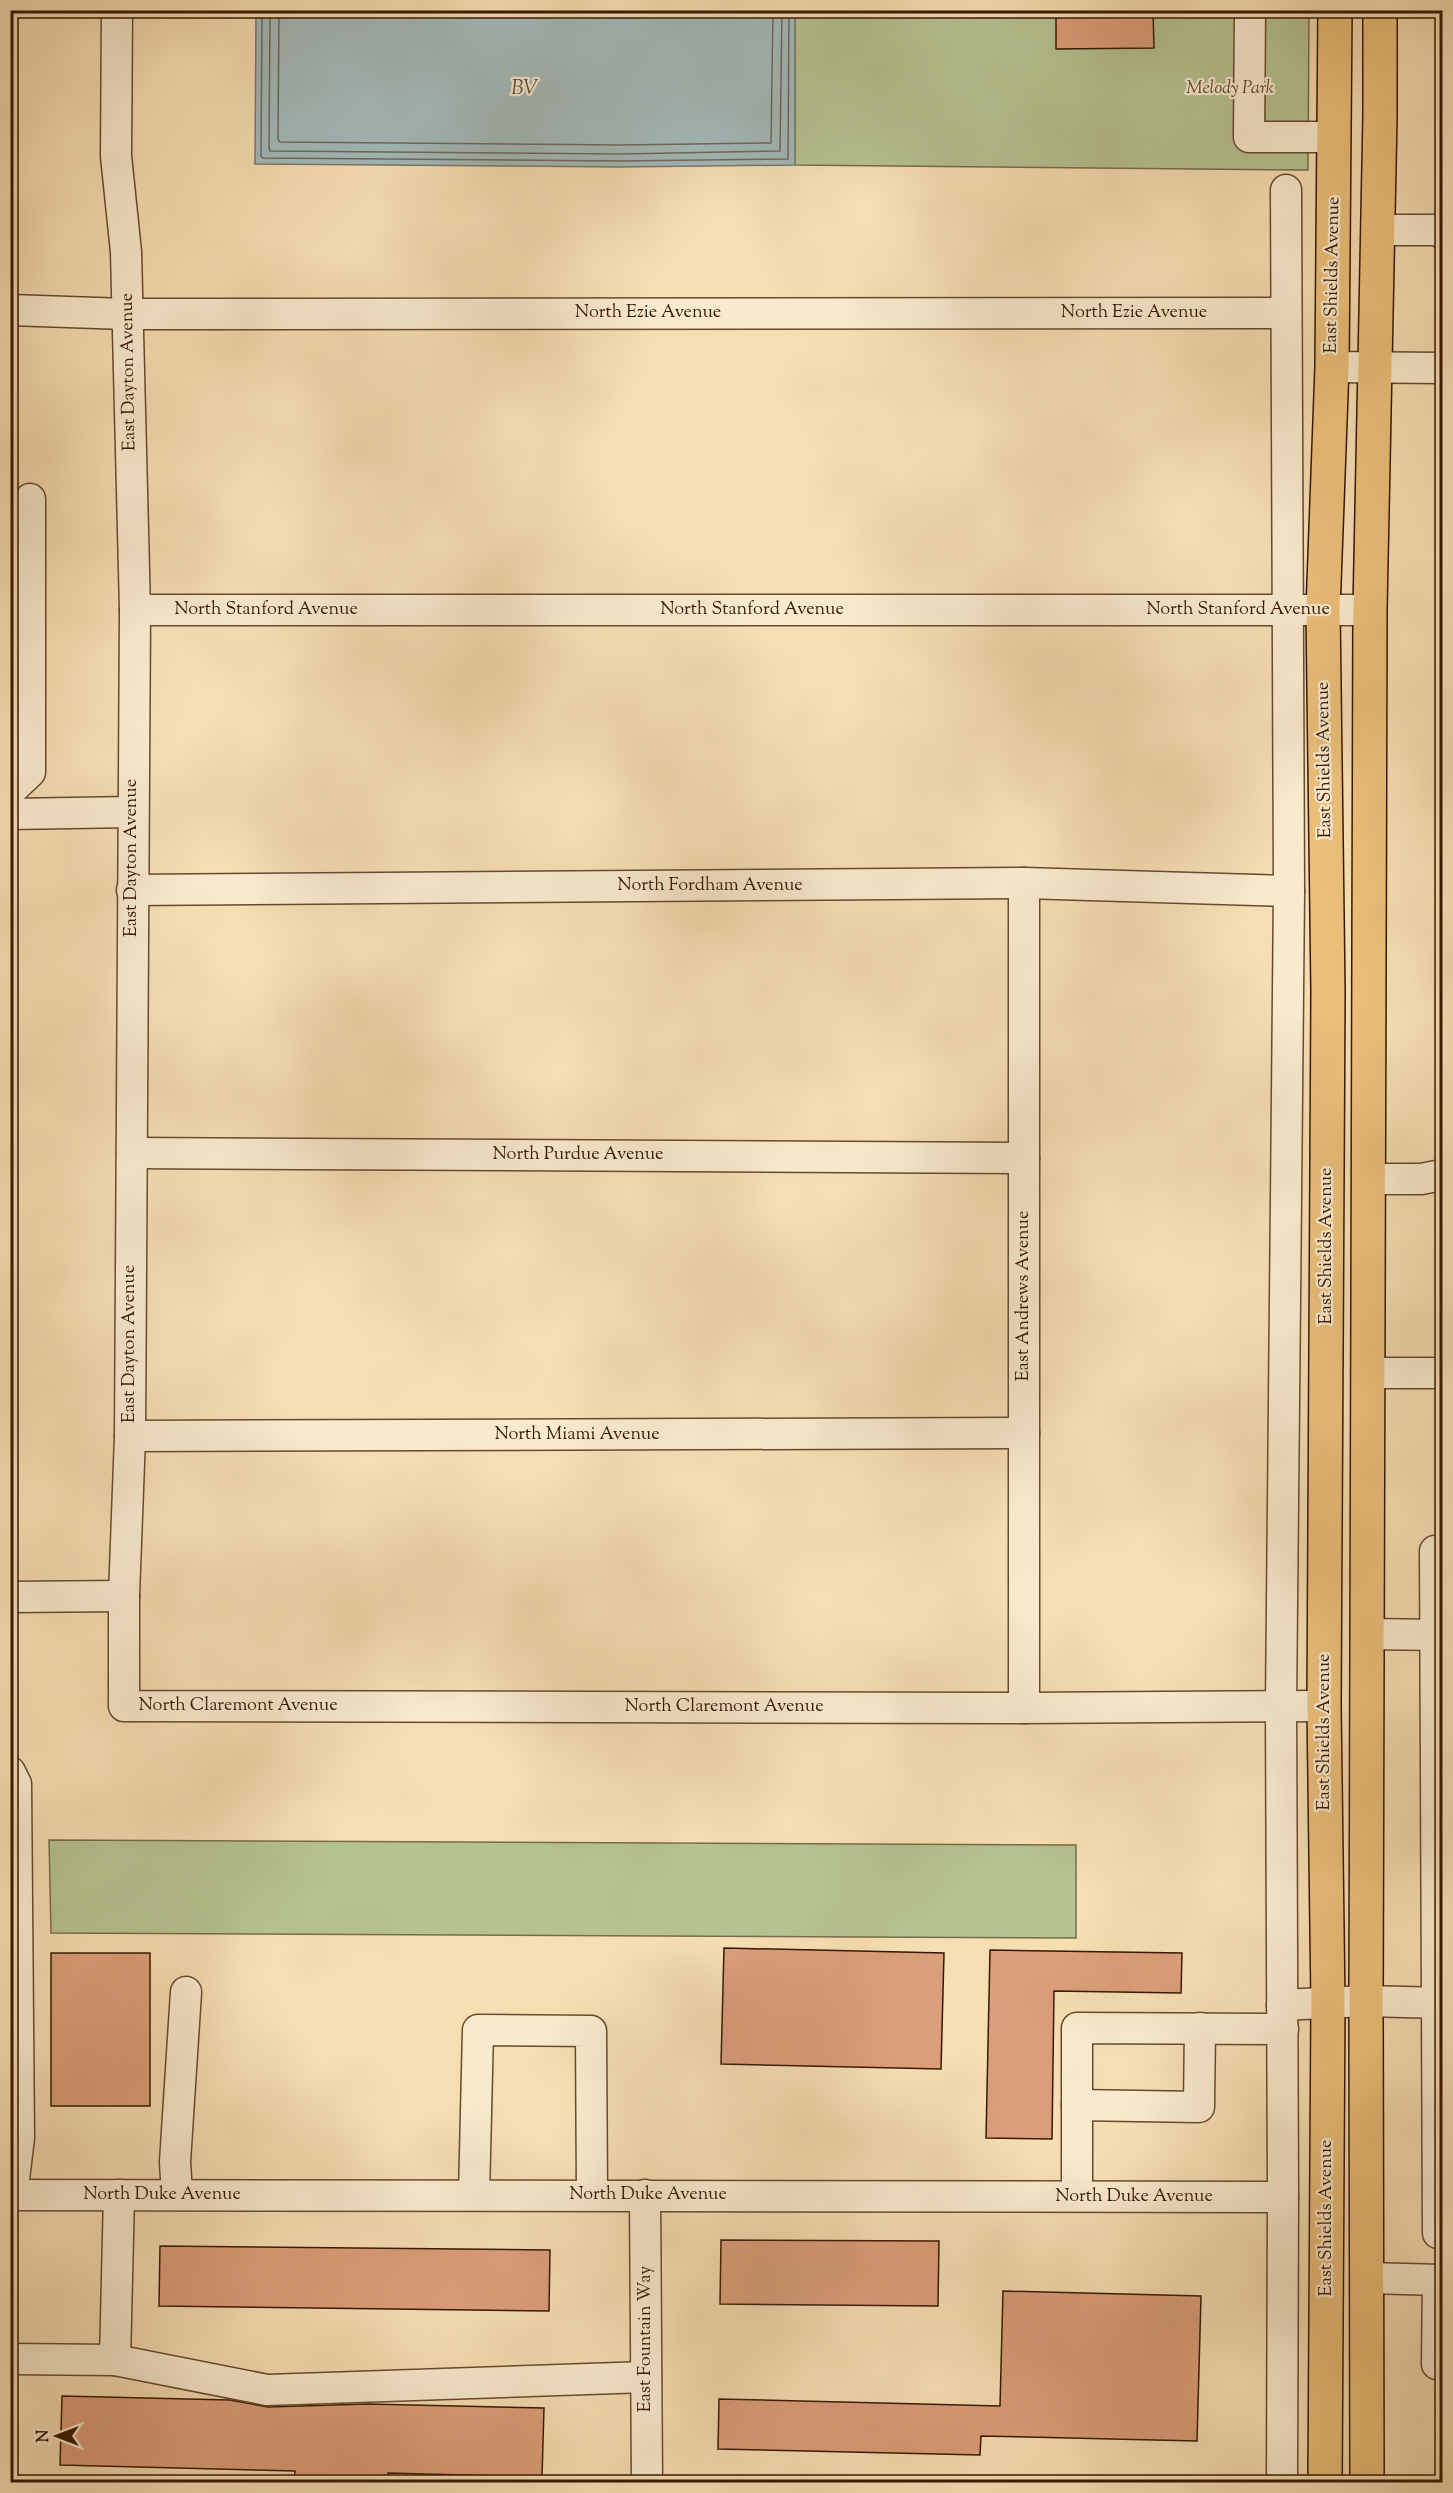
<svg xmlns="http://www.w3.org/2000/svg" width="1453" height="2493" font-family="'Sorts Mill Goudy',serif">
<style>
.green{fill:#b6c291;stroke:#766d4a;stroke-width:1.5}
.water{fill:#a3b9b9;stroke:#787970;stroke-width:1.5}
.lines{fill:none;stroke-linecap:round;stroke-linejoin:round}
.shore{stroke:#6d685e;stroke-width:1.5}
.building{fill:#db9e7a;stroke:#371802;stroke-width:1.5}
.minor-casing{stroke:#674a2e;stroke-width:33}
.major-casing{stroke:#371802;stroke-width:36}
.minor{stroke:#f9eace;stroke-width:30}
.major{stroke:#ebbf7a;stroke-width:33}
.labels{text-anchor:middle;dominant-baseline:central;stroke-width:4.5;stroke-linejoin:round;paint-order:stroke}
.park-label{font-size:18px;font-style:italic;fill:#5d4b2d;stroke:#f9eace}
.street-label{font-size:18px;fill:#371802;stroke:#f9eace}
.water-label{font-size:20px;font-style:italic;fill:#5d5042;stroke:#f9eace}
</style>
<rect width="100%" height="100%" fill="#f6deb3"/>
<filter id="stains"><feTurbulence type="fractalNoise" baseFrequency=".00333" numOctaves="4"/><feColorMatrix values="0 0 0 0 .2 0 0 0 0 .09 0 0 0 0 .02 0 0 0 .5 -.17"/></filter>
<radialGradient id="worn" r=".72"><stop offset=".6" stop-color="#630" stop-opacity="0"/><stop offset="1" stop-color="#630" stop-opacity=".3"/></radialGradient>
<g class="green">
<path d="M795,11h514l-1,159 -513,-5z"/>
<path d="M49,1840l1027,5v93l-1025,-5z"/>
</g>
<path class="water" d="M256,11h539v154l-175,2 -365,-3z"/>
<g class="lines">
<g class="shore">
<path d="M262,10l-1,146 2,2 357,3 168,-2 1,-149"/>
<path d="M270,10l-1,138 1,3 350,3 160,-3 2,-141"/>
<path d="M279,10l-1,129 2,3 340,3 151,-2 2,-133"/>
</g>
</g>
<g class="building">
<path d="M1056,10h97l1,38 -98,1z"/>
<path d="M724,1948l220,5 -3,116 -220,-5z"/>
<path d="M990,1950l192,3 -1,40 -127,-2 -2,148 -66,-1z"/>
<rect x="51" y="1953" width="99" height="153"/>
<path d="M721,2240l218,1 -1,65 -218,-2z"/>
<path d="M160,2246l390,4 -1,61 -390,-5z"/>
<path d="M1003,2291l198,5 -4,145 -216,-5 -1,19 -262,-6 1,-50 281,7z"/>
<path d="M62,2396l168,4 38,7 100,-3 176,4 -2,69 -154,-4v9h-94l1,-11 -235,-6z"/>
</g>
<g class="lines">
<defs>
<g id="minor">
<path d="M117,10l-1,146 10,96 9,358 -5,826 -6,160v110l900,2 300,-2"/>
<path d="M1250,10l-1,127h85"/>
<path d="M1377,230h60l5,3"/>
<path d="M10,310l116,4 1160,-1"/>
<path d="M1332,367l110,1"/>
<path d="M135,610h1235"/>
<path d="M10,791l20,-19v-273"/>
<path d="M10,814l123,-2"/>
<path d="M1024,883v825"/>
<path d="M132,890l892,-7 265,8"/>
<path d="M132,1153l892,5"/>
<path d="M1369,1179h52l21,-4"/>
<path d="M1368,1373h74"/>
<path d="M130,1436l894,-3"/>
<path d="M10,1597l114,-1"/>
<path d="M1367,1634l75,1"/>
<path d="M10,1772l6,12 3,354 -7,57"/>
<path d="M1282,2005l84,-4 76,2"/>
<path d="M1077,2105l122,2 1,-79"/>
<path d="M10,2195l1273,2"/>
<path d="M177,2195l-2,-33 11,-170"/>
<path d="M474,2195l4,-165 113,1 1,164"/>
<path d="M645,2195l2,287"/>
<path d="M1077,2196v-168l206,1"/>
<path d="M1438,2233l-3,-682h7"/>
<path d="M1367,2278l75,2"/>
<path d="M10,2359l105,1 4,-165"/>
<path d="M115,2360l152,30 379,-13"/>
<path d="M1437,2364l1,-84"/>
<path d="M1282,2482l1,-285 -2,-491 8,-815 -3,-701"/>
</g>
<g id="major">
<path d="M1325,2482l3,-479 -4,-297 4,-714 -5,-382 9,-243 3,-357"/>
<path d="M1367,2482l-1,-481 4,-1391 10,-494v-106"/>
</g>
</defs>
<use href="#minor" class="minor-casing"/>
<use href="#major" class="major-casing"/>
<use href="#minor" class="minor"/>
<use href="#major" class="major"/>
</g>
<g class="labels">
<g class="park-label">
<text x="1230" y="89">Melody Park</text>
</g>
<g class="street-label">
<text transform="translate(1333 275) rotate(-89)">East Shields Avenue</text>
<text x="648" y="313">North Ezie Avenue</text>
<text x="1134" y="313">North Ezie Avenue</text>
<text transform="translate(129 372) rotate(-91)">East Dayton Avenue</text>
<text x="266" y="610">North Stanford Avenue</text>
<text x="752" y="610">North Stanford Avenue</text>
<text x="1238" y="610">North Stanford Avenue</text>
<text transform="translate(1325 760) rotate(-91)">East Shields Avenue</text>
<text transform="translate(132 858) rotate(-90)">East Dayton Avenue</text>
<text x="710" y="886">North Fordham Avenue</text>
<text x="578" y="1155">North Purdue Avenue</text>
<text transform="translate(1327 1246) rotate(-90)">East Shields Avenue</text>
<text transform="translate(1024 1296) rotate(-90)">East Andrews Avenue</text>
<text transform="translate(130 1344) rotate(-90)">East Dayton Avenue</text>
<text x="577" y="1435">North Miami Avenue</text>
<text x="238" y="1706">North Claremont Avenue</text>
<text x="724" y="1707">North Claremont Avenue</text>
<text transform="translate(1325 1732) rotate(-90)">East Shields Avenue</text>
<text x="162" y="2195">North Duke Avenue</text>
<text x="648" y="2195">North Duke Avenue</text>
<text x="1134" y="2197">North Duke Avenue</text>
<text transform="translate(1327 2218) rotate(-90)">East Shields Avenue</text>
<text transform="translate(646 2339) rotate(-90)">East Fountain Way</text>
</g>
<g class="water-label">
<text x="525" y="89">BV</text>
</g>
</g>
<rect width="1453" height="2493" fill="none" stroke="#f6deb3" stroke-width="36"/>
<rect x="12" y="12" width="1429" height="2469" fill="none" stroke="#371802" stroke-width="3"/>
<rect x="18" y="18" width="1417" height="2457" fill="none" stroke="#371802" stroke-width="1.5"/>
<g transform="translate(57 2436) rotate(270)" stroke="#f9eace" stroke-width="4.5" paint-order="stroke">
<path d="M0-4.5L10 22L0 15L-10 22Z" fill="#371802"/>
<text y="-9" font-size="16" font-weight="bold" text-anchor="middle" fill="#371802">N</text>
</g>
<rect width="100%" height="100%" filter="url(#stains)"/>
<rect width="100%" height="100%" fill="url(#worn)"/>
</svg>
